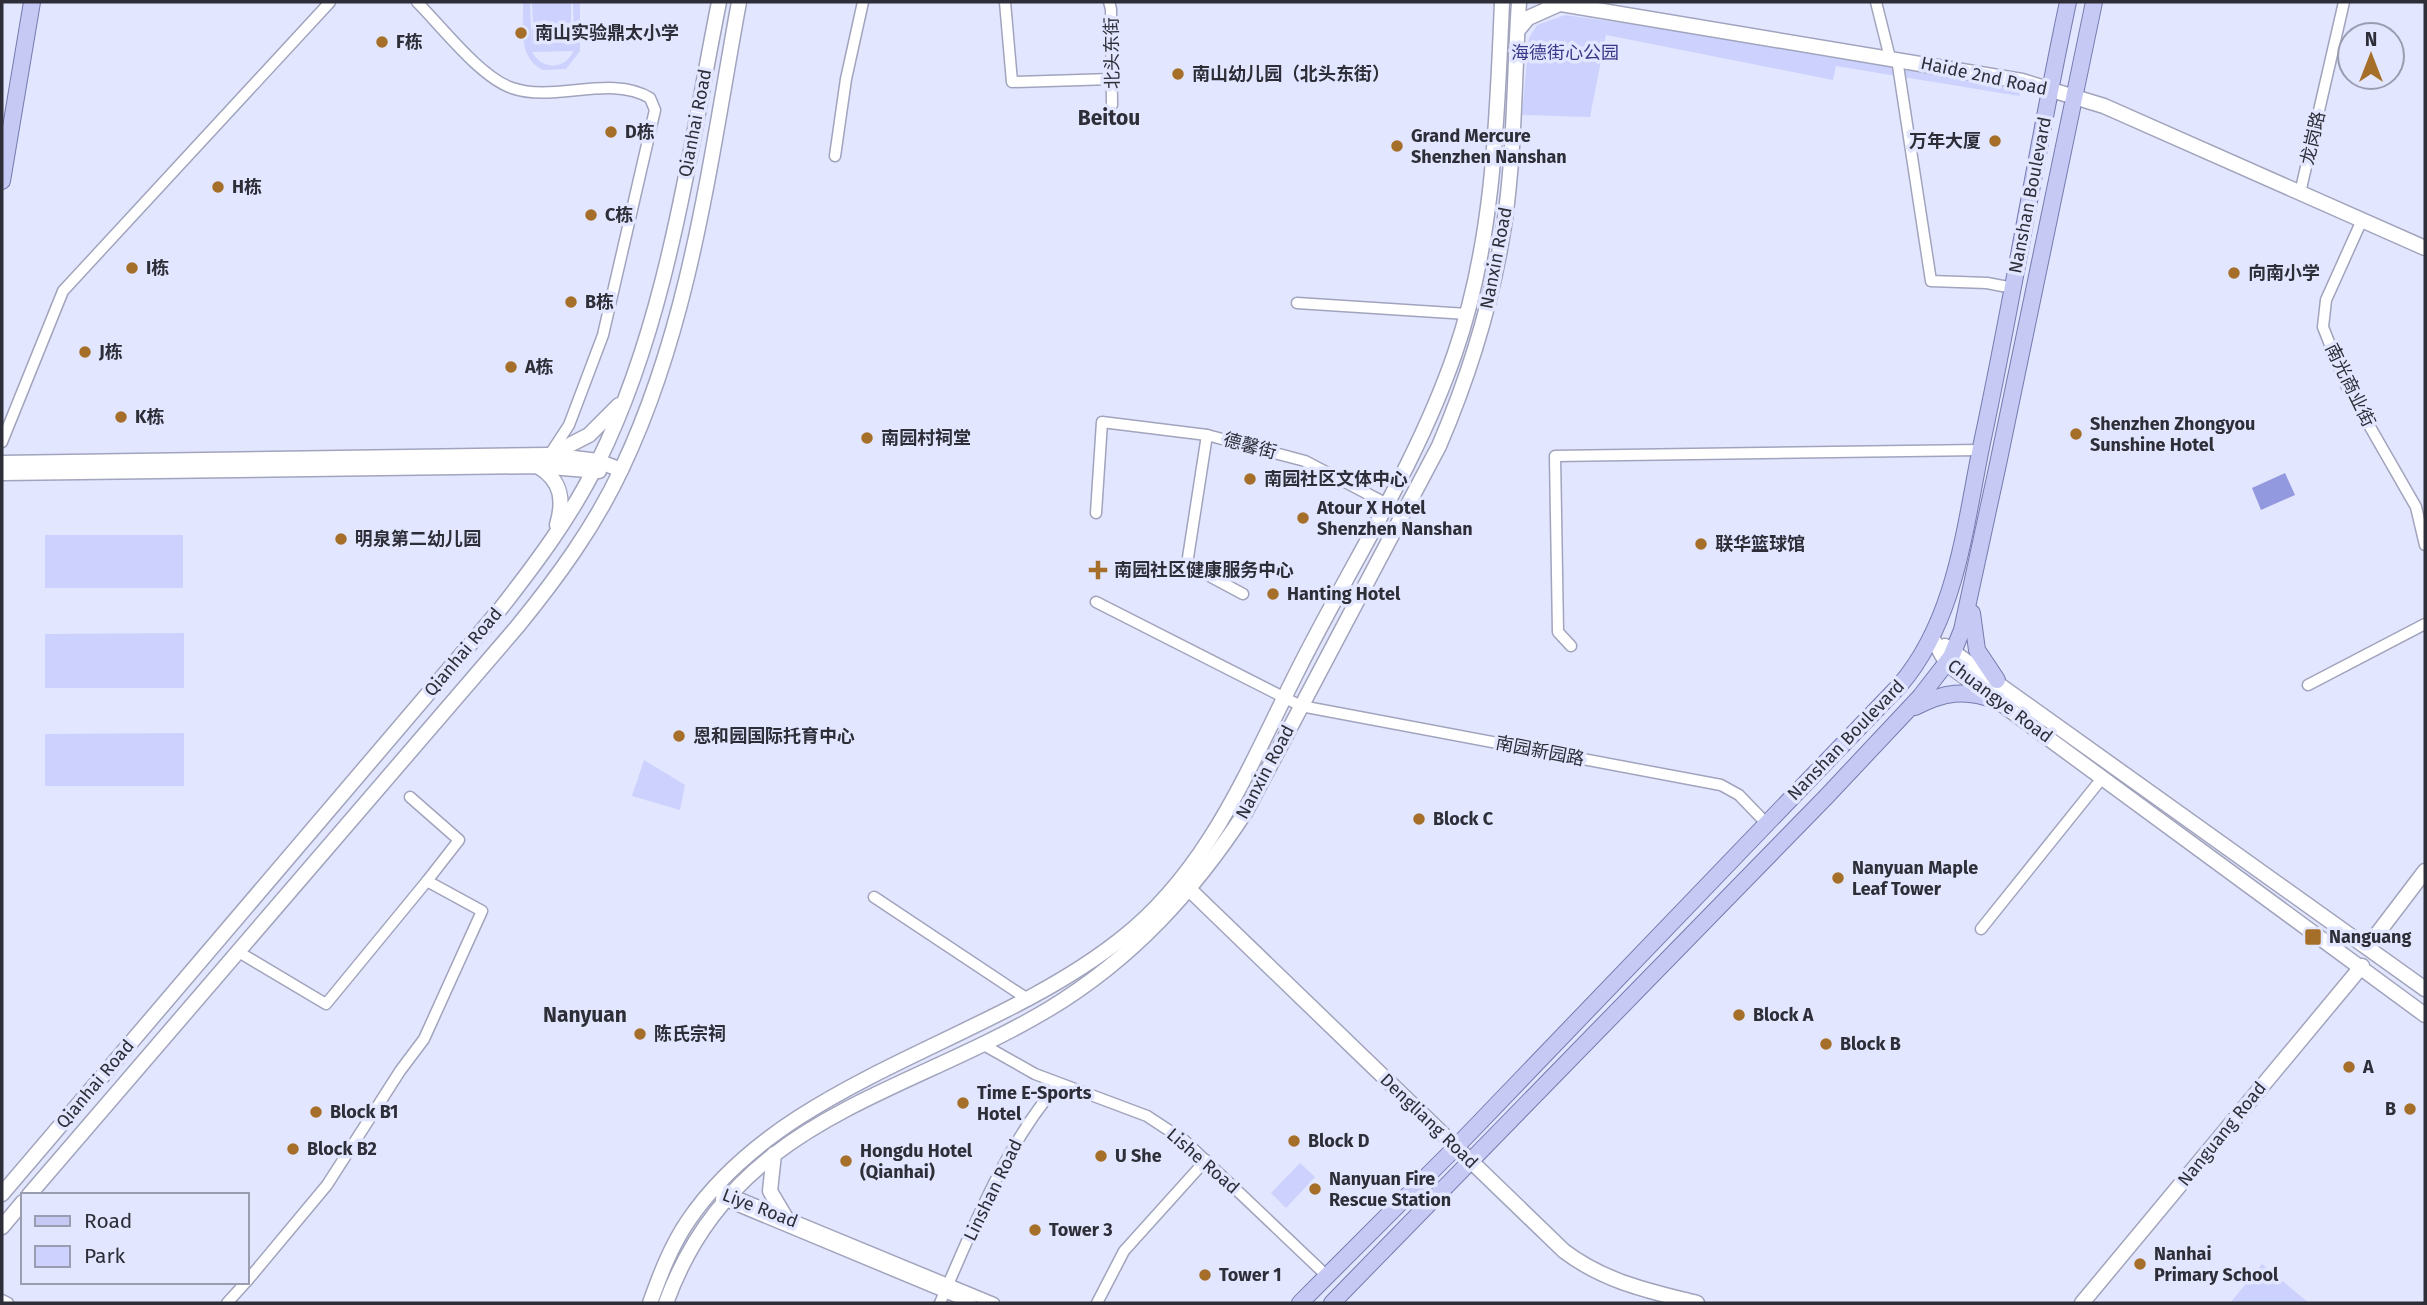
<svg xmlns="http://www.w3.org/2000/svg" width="2427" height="1305" font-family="'Fira Sans','Noto Sans SC',sans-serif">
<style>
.green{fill:#ccd2fd;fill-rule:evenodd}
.water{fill:#9299df}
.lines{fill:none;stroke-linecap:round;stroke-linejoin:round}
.street-casing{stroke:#a1a4bc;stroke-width:13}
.secondary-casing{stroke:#a1a4bc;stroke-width:17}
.primary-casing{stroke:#767bae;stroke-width:18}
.street{stroke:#fff;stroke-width:10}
.secondary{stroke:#fff;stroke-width:14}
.primary{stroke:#c5c9f4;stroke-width:16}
.poi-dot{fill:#a56f2a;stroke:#e2e6ff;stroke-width:2.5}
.labels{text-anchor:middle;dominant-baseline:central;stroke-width:7;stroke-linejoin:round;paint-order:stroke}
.poi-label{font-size:18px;font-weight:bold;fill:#2d2e38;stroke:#e2e6ff;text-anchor:start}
.street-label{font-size:18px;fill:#2d2e38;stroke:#e2e6ff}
.park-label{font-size:18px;fill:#383788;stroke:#e2e6ff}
.quarter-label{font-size:21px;font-weight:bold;fill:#2d2e38;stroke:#e2e6ff}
</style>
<rect width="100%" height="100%" fill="#e2e6ff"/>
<g class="green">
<path d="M523,2h7l2,48v-21h41l1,19 -1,-46h7v49l-14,18 -23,1c-26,-12 -19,-44 -20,-68zM532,52l41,-1v1c-9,18 -31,18 -41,0z"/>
<path d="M532,2h39v21l-38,1z"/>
<path d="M1565,15l232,32 227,40 -5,9 -183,-30 -3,14 -227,-45 -16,82 -68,-2 7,-77 8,-13z"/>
<rect x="45" y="535" width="138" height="53"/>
<path d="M184,633v55h-139v-54z"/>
<path d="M184,733v53h-139v-52z"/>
<path d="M644,760l41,25 -5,25 -48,-14z"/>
<path d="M1300,1163l15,14 -29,31 -15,-15z"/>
<path d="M2262,1264l47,39h-79z"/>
</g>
<path class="water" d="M2285,473l10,22 -34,15 -9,-22z"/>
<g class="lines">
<defs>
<g id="street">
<path d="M417,2c25,25 63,75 95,86 42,15 99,-14 138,10l5,12 -52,225 -34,90 -19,29"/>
<path d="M1005,2l7,80 100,-3"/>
<path d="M1109,2l2,7 1,96"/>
<path d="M1876,2l14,56"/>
<path d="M1897,59l34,222 56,2 26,5"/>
<path d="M835,156l11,-77 17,-77"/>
<path d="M2300,193l44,-191"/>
<path d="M2362,220l-36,80 -3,27 23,58 70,122 9,38"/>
<path d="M1297,303l170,11"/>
<path d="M1207,435l-20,129 56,30"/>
<path d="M2,442l61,-151 267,-289"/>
<path d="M1096,513l6,-91 105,13 98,26 82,43"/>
<path d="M1096,602l205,104 420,79 18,10 27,28"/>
<path d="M1571,646l-13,-14 -3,-176 425,-6"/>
<path d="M2308,685l117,-61"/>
<path d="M874,897l155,103"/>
<path d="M1981,929l122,-152"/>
<path d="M237,951l89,53 101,-123"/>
<path d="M982,1044l53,30 112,42 38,25 142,135"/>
<path d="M711,1190l19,4 264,109"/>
<path d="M721,1199l250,104"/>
<path d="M247,1281l80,-96 73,-114 24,-32 58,-128 -55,-30 32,-41 -49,-43"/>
<path d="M2,1300l6,3"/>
<path d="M227,1303l19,-21"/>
<path d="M940,1303c34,-77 63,-154 118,-219"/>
<path d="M1097,1303l27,-52 82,-91"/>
</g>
<g id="secondary">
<path d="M1549,2l473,79 82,25 321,142"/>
<path d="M1518,30l10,-12 29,-13"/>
<path d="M552,454l37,-19 30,-30"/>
<path d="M2,463l547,-8 49,6 23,9"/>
<path d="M539,467c23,14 25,34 18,58"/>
<path d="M2,473l536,-7 61,5"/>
<path d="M1933,639l14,25 478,351"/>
<path d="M1945,646l480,343"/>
<path d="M1190,890l374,361c41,31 85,40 133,52"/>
<path d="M2368,946l57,-75"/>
<path d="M774,1154l-4,37 16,27"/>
<path d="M2,1194l499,-586c36,-46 71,-93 97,-146 70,-143 90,-305 121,-460"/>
<path d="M29,1195l488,-568c40,-49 78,-101 105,-159 69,-146 88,-308 117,-466"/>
<path d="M2,1227l21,-25"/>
<path d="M650,1303c10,-28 21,-57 38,-82 96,-142 301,-177 433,-282 88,-69 127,-170 176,-267 53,-106 119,-206 158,-319 39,-113 42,-233 47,-351"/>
<path d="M666,1303c67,-185 234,-205 383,-294 83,-50 145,-118 197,-198l193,-365c30,-70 53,-144 65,-220 11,-74 10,-150 15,-224"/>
<path d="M2082,1303l280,-337"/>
</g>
<g id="primary">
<path d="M2,181l30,-179"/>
<path d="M1972,613l5,37 20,30"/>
<path d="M1915,707c29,-15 50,-18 80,-7"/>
<path d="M1300,1303l156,-156 444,-462c58,-68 65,-163 83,-247 31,-145 54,-291 85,-436"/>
<path d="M1332,1303l494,-506 94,-100 31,-40 11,-27 36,-166 96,-462"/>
</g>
</defs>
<use href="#street" class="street-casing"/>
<use href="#secondary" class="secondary-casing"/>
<use href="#primary" class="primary-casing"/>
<use href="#street" class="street"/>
<use href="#secondary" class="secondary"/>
<use href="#primary" class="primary"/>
</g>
<g class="poi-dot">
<circle cx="521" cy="33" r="7"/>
<circle cx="382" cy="42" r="7"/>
<circle cx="1178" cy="74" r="7"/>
<circle cx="611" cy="132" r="7"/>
<circle cx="1995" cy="141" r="7"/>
<circle cx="1397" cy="146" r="7"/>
<circle cx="218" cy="187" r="7"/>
<circle cx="591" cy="215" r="7"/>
<circle cx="132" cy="268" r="7"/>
<circle cx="2234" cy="273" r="7"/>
<circle cx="571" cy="302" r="7"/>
<circle cx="85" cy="352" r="7"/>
<circle cx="511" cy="367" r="7"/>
<circle cx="121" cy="417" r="7"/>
<circle cx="2076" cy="434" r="7"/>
<circle cx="867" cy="438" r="7"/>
<circle cx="1250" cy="479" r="7"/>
<circle cx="1303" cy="518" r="7"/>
<circle cx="341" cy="539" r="7"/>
<circle cx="1701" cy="544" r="7"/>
<path d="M1094.5 559.5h7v7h7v7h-7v7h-7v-7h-7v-7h7z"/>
<circle cx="1273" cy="594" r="7"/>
<circle cx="679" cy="736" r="7"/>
<circle cx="1419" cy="819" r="7"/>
<circle cx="1838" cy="878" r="7"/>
<rect x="2304" y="928" width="18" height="18" rx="3.5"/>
<circle cx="1739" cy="1015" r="7"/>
<circle cx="640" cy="1034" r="7"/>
<circle cx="1826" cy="1044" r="7"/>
<circle cx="2349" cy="1067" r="7"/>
<circle cx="963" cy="1103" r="7"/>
<circle cx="2410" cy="1109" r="7"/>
<circle cx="316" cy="1112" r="7"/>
<circle cx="1294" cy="1141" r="7"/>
<circle cx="293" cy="1149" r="7"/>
<circle cx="1101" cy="1156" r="7"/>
<circle cx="846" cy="1161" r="7"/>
<circle cx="1315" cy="1189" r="7"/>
<circle cx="1035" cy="1230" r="7"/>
<circle cx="2140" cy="1264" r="7"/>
<circle cx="1205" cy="1275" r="7"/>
</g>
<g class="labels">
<g class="poi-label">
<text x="535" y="33">南山实验鼎太小学</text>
<text x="396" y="42">F栋</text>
<text x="1192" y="74">南山幼儿园（北头东街）</text>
<text x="625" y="132">D栋</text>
<text x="1411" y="136">Grand Mercure<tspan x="1411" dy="21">Shenzhen Nanshan</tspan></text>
<text x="1981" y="141" text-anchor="end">万年大厦</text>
<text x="232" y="187">H栋</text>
<text x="605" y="215">C栋</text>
<text x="146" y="268">I栋</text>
<text x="2248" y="273">向南小学</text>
<text x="585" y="302">B栋</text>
<text x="99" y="352">J栋</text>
<text x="525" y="367">A栋</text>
<text x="135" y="417">K栋</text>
<text x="2090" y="424">Shenzhen Zhongyou<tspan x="2090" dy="21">Sunshine Hotel</tspan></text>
<text x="881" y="438">南园村祠堂</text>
<text x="1264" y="479">南园社区文体中心</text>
<text x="1317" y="508">Atour X Hotel<tspan x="1317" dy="21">Shenzhen Nanshan</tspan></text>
<text x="355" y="539">明泉第二幼儿园</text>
<text x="1715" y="544">联华篮球馆</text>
<text x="1114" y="570">南园社区健康服务中心</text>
<text x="1287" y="594">Hanting Hotel</text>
<text x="693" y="736">恩和园国际托育中心</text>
<text x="1433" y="819">Block C</text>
<text x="1852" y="868">Nanyuan Maple<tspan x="1852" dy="21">Leaf Tower</tspan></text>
<text x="2329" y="937">Nanguang</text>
<text x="1753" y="1015">Block A</text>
<text x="654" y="1034">陈氏宗祠</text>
<text x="1840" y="1044">Block B</text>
<text x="2363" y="1067">A</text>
<text x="977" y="1093">Time E-Sports<tspan x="977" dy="21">Hotel</tspan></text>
<text x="2396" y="1109" text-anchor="end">B</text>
<text x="330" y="1112">Block B1</text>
<text x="1308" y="1141">Block D</text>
<text x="307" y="1149">Block B2</text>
<text x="860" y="1151">Hongdu Hotel<tspan x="860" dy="21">(Qianhai)</tspan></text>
<text x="1115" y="1156">U She</text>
<text x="1329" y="1179">Nanyuan Fire<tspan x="1329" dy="21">Rescue Station</tspan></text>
<text x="1049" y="1230">Tower 3</text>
<text x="2154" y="1254">Nanhai<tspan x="2154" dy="21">Primary School</tspan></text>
<text x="1219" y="1275">Tower 1</text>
</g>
<g class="street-label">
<text transform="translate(1112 53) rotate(-91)">北头东街</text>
<text transform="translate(1984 76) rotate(12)">Haide 2nd Road</text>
<text transform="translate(695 123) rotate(-79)">Qianhai Road</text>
<text transform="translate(2313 138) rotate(-77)">龙岗路</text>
<text transform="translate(2030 195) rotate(-79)">Nanshan Boulevard</text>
<text transform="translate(1496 258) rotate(-79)">Nanxin Road</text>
<text transform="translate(2350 385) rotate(64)">南光商业街</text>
<text transform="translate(1250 446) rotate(15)">德馨街</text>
<text transform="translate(463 652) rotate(-50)">Qianhai Road</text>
<text transform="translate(2000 701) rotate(37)">Chuangye Road</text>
<text transform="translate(1846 740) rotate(-46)">Nanshan Boulevard</text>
<text transform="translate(1540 751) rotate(11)">南园新园路</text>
<text transform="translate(1265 772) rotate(-62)">Nanxin Road</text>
<text transform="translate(95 1084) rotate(-50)">Qianhai Road</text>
<text transform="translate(1429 1121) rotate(44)">Dengliang Road</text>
<text transform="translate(2222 1134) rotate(-51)">Nanguang Road</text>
<text transform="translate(1203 1161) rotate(41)">Lishe Road</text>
<text transform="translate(993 1190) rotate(-64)">Linshan Road</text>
<text transform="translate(760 1208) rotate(21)">Liye Road</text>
</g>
<g class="park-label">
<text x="1565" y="53">海德街心公园</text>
</g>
<g class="quarter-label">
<text x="1109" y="118">Beitou</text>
<text x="585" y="1015">Nanyuan</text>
</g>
</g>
<rect width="2427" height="1305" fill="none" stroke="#2d2e38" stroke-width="7"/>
<rect x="21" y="1193" width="228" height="91" fill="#e2e6ff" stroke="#9a9caf" stroke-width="2"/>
<rect x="35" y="1216" width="35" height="10" fill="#c5c9f4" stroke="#9a9caf" stroke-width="2"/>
<text x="84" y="1228" font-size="21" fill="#2d2e38">Road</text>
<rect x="35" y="1246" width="35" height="21" fill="#ccd2fd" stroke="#9a9caf" stroke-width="2"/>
<text x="84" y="1263" font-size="21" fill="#2d2e38">Park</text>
<g transform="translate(2371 56)"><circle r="33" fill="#e2e6ff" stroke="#9a9caf" stroke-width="2"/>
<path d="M0-5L12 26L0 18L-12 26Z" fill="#a56f2a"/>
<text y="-10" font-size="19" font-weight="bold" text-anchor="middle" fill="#2d2e38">N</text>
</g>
</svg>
